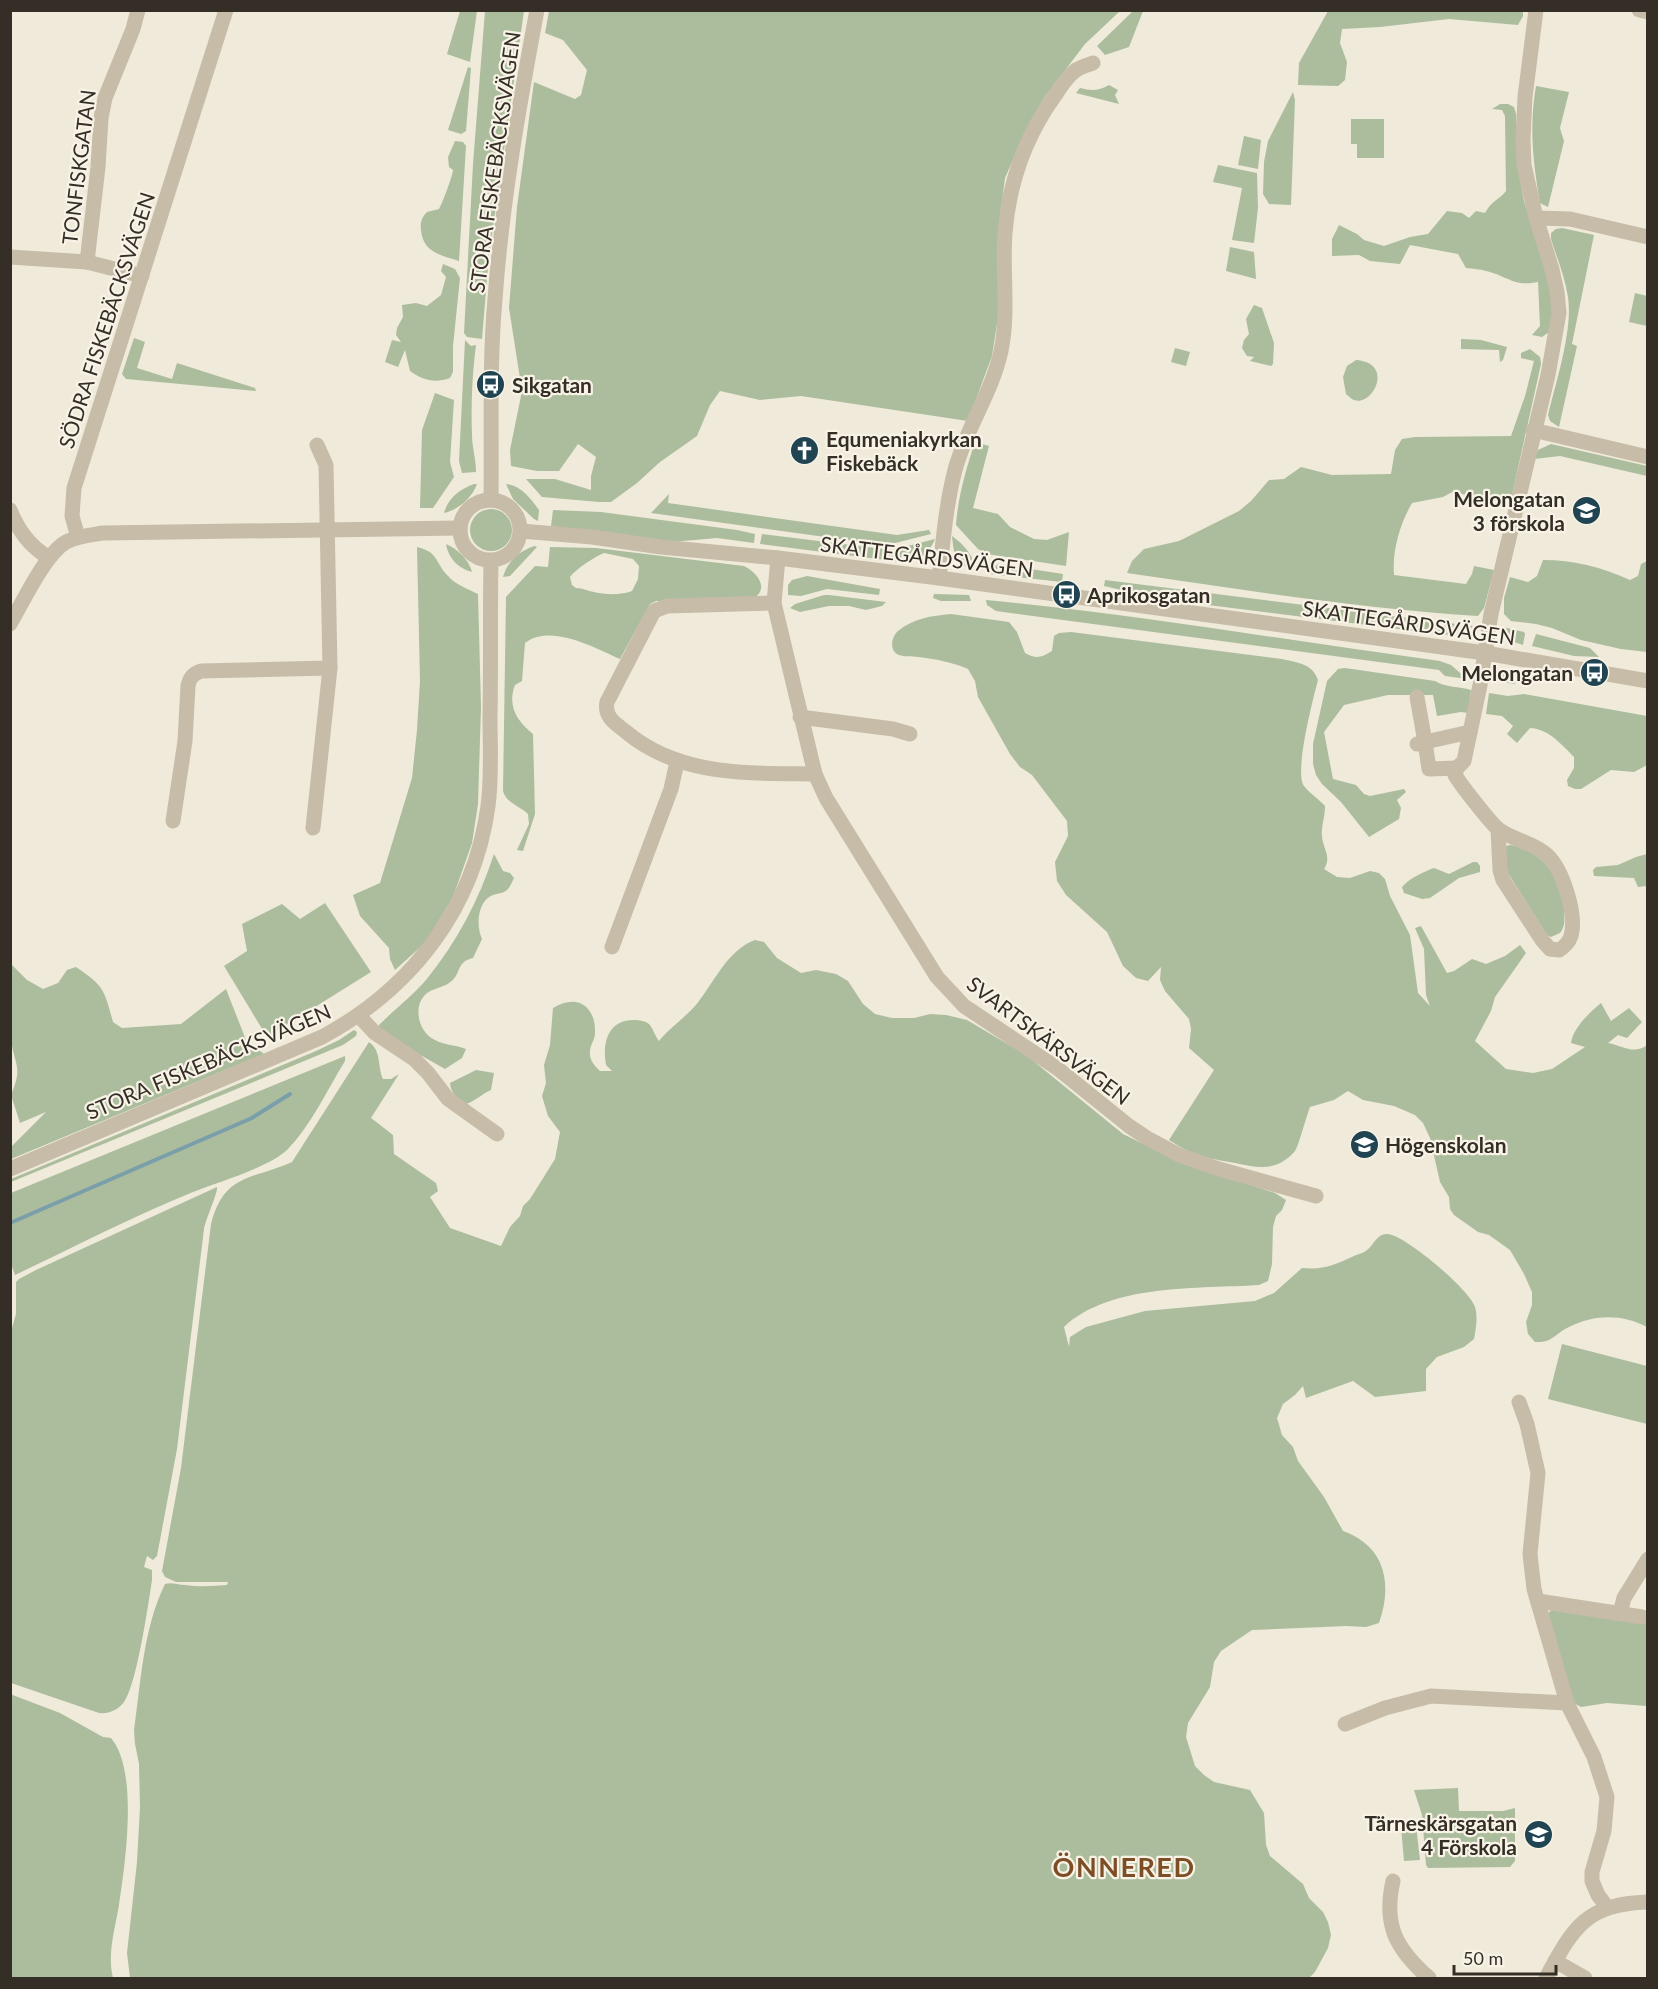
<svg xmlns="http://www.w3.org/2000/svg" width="1658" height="1989" font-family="Lato,sans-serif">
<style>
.green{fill:#abbd9c;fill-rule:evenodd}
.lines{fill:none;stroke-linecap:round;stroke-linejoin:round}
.stream{stroke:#7b9eab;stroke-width:4}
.minor{stroke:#c7bca7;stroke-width:15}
.tertiary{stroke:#c7bca7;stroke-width:15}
.labels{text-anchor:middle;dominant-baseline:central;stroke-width:4.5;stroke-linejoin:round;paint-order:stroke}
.street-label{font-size:21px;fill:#342e27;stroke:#f8f3e6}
.poi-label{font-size:21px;font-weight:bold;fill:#342e27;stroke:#f8f3e6;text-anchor:start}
.district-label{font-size:27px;font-weight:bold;letter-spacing:1.5px;fill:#7d4d26;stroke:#f8f3e6}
</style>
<rect width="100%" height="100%" fill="#f0eada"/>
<g class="green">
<path d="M460,11h17l-7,51 -23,-8z"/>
<path d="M485,11h39l-35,244 -7,84 -15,-2 -3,-4 9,-169z"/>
<path d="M549,11h571l-35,33 -41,54 -22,41 -17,39 -6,47 -1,92 -6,39 -24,65 -167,-25 -41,4 -40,-9 -10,14 -13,31 -37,26 -23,21 -26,19h-12l-57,-5 -16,-18h29l36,11v-14l5,-19 -18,-13 -19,27h-22l-26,-5 -1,-16 12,-59 -13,-83 8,-101 17,-125 41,17 6,-4 6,-25 -24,-30 -18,-7z"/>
<path d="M1133,11h10l-14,36 -24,8 -8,-9z"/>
<path d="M1328,11l195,-1v6l-5,9 -69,-6 -69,8 -38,2 -2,14 7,19 -2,18 -7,6 -40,-1 1,-22z"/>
<path d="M468,67l3,1 -5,63 -5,3 -13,-4z"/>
<path d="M1109,85l9,5 -3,5 4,9 -43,-11 4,-5c11,3 19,3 29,-3z"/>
<path d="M1536,86l33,6 -9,36 4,13 -16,66 -8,-4c-7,-42 -11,-75 -4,-117z"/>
<path d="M1293,92l2,8 -4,105 -22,-1 -6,-10 1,-32 4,-21z"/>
<path d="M1500,104h8l6,3 2,7 2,53 6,34 24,76 5,29 -1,24 -10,7 -10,-2 8,-9 -2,-44c-25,5 -30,-6 -52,-11 -6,-2 -13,-2 -20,-3l-8,-14 -48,-9 -10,19 -30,-3 -11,-6 -27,1v-17l7,-14 18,9 7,6 20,6 26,-9 18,-3 19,-23 15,2 7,5 7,-7 9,2c7,-13 14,-13 21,-22l-1,-75 -3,-6 -10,-1z"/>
<path d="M1351,119h33v39h-27v-14h-6z"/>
<path d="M1244,136l17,4 -3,29 -20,-4z"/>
<path d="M455,141l8,1 3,4 -7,115c-19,-6 -36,-9 -38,-31 -1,-8 1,-13 6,-18l12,-3c3,-5 14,-34 14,-39l-4,-3 -1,-10z"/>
<path d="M1218,165l39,8 1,35 -4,35 -22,-3 10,-52 -29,-6z"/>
<path d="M1562,228l32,7 -22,109 5,2 -18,81 -9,-6 -2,-6c8,-33 25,-85 20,-118 -3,-20 -11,-39 -17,-58v-6l5,-4z"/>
<path d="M1230,247l24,5 2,27 -30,-8z"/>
<path d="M443,264l12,5 5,9 -7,68v26l-3,6c-15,5 -26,3 -40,-7l-5,-21 -7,17 -13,-5 7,-22 9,2 -5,-7 1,-7 6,-11 -1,-12 14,-2 11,3 14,-11 5,-18 -5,-6z"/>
<path d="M1635,293l12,3v30l-18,-4z"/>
<path d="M1254,305l8,3 12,35 -1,21 -2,2 -21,-5 4,-4 -7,-1 -5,-8 2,-8 5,-6 -3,-15z"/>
<path d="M134,338l11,4 -8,26 35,11 5,-16 78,25 1,3 -130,-12 -4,-5z"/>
<path d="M1461,339l20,1 26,7 -4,13 -3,2 -1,-12 -38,-1z"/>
<path d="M465,340l6,6 5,-1c-4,31 -5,59 -4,90 0,12 4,24 4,37l-14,1 -3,-12z"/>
<path d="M1175,348l15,4 -4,14 -15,-4z"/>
<path d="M1530,349l10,8 1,7 -31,140 -58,-12 -9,5 -31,6c-12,21 -20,47 -18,72l72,9 6,-10 2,-8 20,4 -10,38 -6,8c-118,-8 -235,-26 -351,-43l5,-12 12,-12 35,-8 60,-30 12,-10 18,-21 15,-1 17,-12 31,8 59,-1 4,-24 7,-11 13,-2 96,-1 14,-40 9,-35 -13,-3v-5z"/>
<path d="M1356,360c39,3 17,47 -2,40 -3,-1 -5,-4 -8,-6l-3,-17 4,-11z"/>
<path d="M435,393l19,7 -4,62 4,15 -21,31h-13l2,-78z"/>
<path d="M975,442l14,4 -16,62 25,6 12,13 24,12 13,1 22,-8 -3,34 -79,-12 -9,-5 -22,-24c2,-28 10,-56 19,-83z"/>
<path d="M1551,444l96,22v10l-87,-20 -26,3 4,-9z"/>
<path d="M474,484h3c-5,14 -19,26 -33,29 4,-15 16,-24 30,-29z"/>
<path d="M506,484c15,1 25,15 33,26l-1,11 -4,-2 -21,-20z"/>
<path d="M669,494l-1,9 229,32 32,-5 2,4 -36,9 -41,-2 -203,-28z"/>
<circle cx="491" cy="530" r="21"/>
<path d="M553,510l48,2 136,18 18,4 -1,9 -37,-5 -45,4 -21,-1 -100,-15z"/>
<path d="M762,534l130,16 43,-11c-6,14 -12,19 -26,24l-149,-19z"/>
<path d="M952,536c11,8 18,16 23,28l-2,7c-18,-10 -19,-15 -21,-35z"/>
<path d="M446,544c12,5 23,16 26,28 -13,-3 -24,-14 -26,-28z"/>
<path d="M535,546l2,1 -27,29 -7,1c4,-15 17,-27 32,-31z"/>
<path d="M417,547c22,5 18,16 31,29 8,9 20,13 30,18l3,113 -3,97 -6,39 -19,54 -27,45 -31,28 -5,-11 -1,-11 -29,-32 -7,-21 27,-12 32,-105 5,-48 3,-49z"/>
<path d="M550,547l46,1 148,18c18,9 27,29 1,35h-89l-6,3 -30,55c-25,-11 -70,-36 -95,-16l-3,38 -7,4c-8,21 2,36 18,49l2,80 -12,37 -6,-1 12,-26 -1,-10c-8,-8 -22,-11 -25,-23l3,-194 29,-31 13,1zM604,553l29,6 6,7 -1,13 -6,12c-10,4 -26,4 -38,1 -7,-1 -11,-4 -18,-4l-4,-3 -2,-8c7,-9 23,-19 34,-24z"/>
<path d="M1543,560c31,0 59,7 87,20l8,-4 3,-12 6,-3v91l-26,-3 -40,-9 -29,-12 -16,-4 -25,-3 -7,-7v-16l6,-21 18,5 9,-6z"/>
<path d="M999,564l64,10 -1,8 -73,-8 2,-6z"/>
<path d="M807,576l73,13 -1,6 -52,-6 -26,7 -13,-1v-10l4,-5z"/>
<path d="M1105,580l368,46c-8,11 -23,9 -35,8l-278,-35 -56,-13z"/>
<path d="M934,594l35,1 2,6h-30l-8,-3z"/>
<path d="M824,595h5l57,7 -4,4 -16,4 -17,-4h-20l-29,6 -10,-4 5,-4z"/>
<path d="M986,600c152,14 303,41 454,61l11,4 16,14 -22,-3 -6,-6 -443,-59 -9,-6z"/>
<path d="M951,614l58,8 8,10 8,21c11,6 16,5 27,-2l2,-15 5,-3 12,-1 211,27c16,4 30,4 36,21 -5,19 -24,92 -14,106 5,7 15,13 21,20 0,11 -4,21 -3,30 1,13 10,21 2,33l13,8 13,1 20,-7 9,2 6,6 5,17 20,39 8,58 12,13 -4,-11 -2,-46 -9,-21 6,-2 26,47 7,-2 18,-12 14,5 19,-8 15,-11 6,8 -31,44 -4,14 -16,30 31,28 27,4 19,-4 33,-22 -14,-4c2,-15 19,-31 30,-40l10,18 18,-13 13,14 -15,16 -9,-3 -10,8c15,3 26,12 39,2v282c-25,-13 -52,-13 -78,0 -15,7 -16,16 -34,15l-7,-8 -2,-12 6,-17v-13l-8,-18 -14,-24 -21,-15 -11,-3 -24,-17 -4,-6 -1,-12 -9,-15 -10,-44 -7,-15 -8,-8 -21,-9 -31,-6 -15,-9 -14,9 -24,7c-3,7 -12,41 -15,44 -18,21 -37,17 -60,12 -29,-5 -41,-7 -66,-23l45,-70 -25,-22 2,-19 -2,-10 -24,-28 -5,-11 1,-13 -13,14 -12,-3 -13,-12 -16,-34 -41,-37 -9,-14 -2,-19 13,-26 -1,-15 -35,-46 -12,-8 -10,-13 -32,-57 -3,-16 -7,-12c-16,-7 -33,-10 -50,-12 -6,-1 -14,0 -19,-2 -10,-4 -8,-18 -1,-24 16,-13 33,-15 53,-17z"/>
<path d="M1503,627l21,5 1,2 -2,11 -9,-3 -13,-12z"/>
<path d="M1536,634l54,14 9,9 -25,-1 -42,-10z"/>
<path d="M1345,668l90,13c11,7 24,5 36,9l-3,23 -7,-1 -24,4 -4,-21h-45l-44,10 -20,27 9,47 23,6 8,9 6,2 34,-7 2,3 -9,8 4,8 -2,11 -30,18 -28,-35 -19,-18 -6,-9 -3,-11v-20l14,-63 11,-12z"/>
<path d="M1510,671h9l-2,11 -3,2 -23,-4 11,-7z"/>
<path d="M1489,693l19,3 16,-2 123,22v49l-13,7 -23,-2 -30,19h-6l-7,-3 -1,-6 7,-12v-11c-13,-13 -25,-28 -44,-29l-13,15 -10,-9 6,-8 -11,-10 -16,-2z"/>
<path d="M1510,845c32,4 52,34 54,65 0,9 2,15 -4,23l-9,4 -4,-2 -41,-65v-24z"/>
<path d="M494,854l9,17 7,2 4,5c-2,4 -4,9 -7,12 -5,4 -9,3 -14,5 -16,6 -17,31 -11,44l-9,19c-18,4 -11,17 -24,25 -7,5 -18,5 -25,13 -11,12 -5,37 11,44 9,5 21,5 31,9l-4,9 -17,11 -67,-38 1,-6c15,-15 33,-29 47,-45 31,-38 53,-80 68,-126z"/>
<path d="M1647,854v32l-9,1 -4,-9 -40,-2 -1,-6 3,-3 22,-2 18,-8z"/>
<path d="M1473,862h4l3,4v6l-21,6 -29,20 -8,1 -18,-6 -2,-6c8,-9 21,-15 32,-19l15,6z"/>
<path d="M325,903l46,69 -104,65 -43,-71 23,-15 -5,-27 40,-20 18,15z"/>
<path d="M755,940l9,2 13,16 24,15 15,-3 20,4 12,7 15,23 12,10 17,4h22l16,-4 16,1 21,5 59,35 97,79 57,28 95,31 11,7 -4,10 -6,6 -3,11 -1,37 -4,17 -9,4c-59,4 -149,-2 -195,42l5,20 1,-10 16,-10 59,-16 110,-10 19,-8 28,-25c23,2 32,-3 52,-12 4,-2 10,-3 13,-6 7,-5 10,-17 21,-16 18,2 81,55 87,73 3,11 1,21 -1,32l-10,8 -27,10 -11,12v22l-51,6 -22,-16 -47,17 -3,-12 -8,9 -12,9 -6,14 5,17 11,12 5,14 26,36 19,34c42,15 50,52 36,92l-13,4 -20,-1 -94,4 -31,21 -7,11 -4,25 -22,36 -2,14 9,29 9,9 10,7 36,8 14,23 2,32 4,11 33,28 6,14 14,14 5,10 3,13 -3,13 -13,24 -6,6h-1179l-3,-25 10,-91 3,-55 -1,-43 -4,-20 -1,-14c7,-48 9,-101 31,-146 7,-2 12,1 20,1 14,2 28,1 42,0l1,-3h-52l-11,-5 -3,-6 19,-103 30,-244c13,-51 41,-44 81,-62l77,-120c13,9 8,24 14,37h8l8,-5 -28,44 22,17 1,19 42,29 2,8 -8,6 20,31 51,18 9,-19 10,-11 3,-10 7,-7 25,-40 5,-27 -12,-16 -6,-20 4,-13 -2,-18 6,-20 3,-37c24,-15 43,-2 42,25 0,7 -5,12 -5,18 -1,9 4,14 10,20h12l-6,-6c-4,-22 2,-46 29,-45 5,0 10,1 14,4 4,4 6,12 10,17 12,-15 28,-24 40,-40 17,-22 29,-51 56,-61z"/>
<path d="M10,963l17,17 16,9 15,-6 9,-13 9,-3c28,19 28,22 37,55l9,6 59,-4 45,-35 20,51 18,14 -253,105v-12l35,-35 -26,11 -9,-28c12,-29 4,-28 0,-55 -4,-21 0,-55 -1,-77z"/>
<path d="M354,1030l3,2 -1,4 -13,9 -332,137v-3l305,-128 23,-11z"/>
<path d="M345,1056v5c-18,29 -33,63 -57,88 -18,18 -70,33 -95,43 -61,25 -119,55 -178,83l-4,-11v-71z"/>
<path d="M476,1070l18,3 -3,17c-10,4 -15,11 -25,14 -9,-6 -15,-10 -16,-21z"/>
<path d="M217,1187c1,6 -11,31 -13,42l-27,220 -20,107 -4,4 -6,-4 -3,11 8,3v10c-4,26 -15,104 -28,122 -6,8 -15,12 -25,11l-88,-30 -1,-348 6,-21v-32l3,-3 17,-9z"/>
<path d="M1562,1344l85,22v58l-99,-25z"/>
<path d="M1553,1609l94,13v84l-40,-3 -26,4 -9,-5 -25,-88z"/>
<path d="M10,1694l50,19 43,24 8,1c28,33 14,126 8,167 -4,24 -12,49 -6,73h-102z"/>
<path d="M1458,1788l1,23h44l12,-3v53l-5,6 -82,1 -2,-3 -4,-50 -8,-25z"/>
<path d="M1416,1825l4,35 -16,1 -3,-34z"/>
</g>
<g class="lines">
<path class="stream" d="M10,1223l242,-105 38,-24"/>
<g class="minor">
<path d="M1639,10l9,2"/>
<path d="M1536,218l34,1 78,18"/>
<path d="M10,257l77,5 55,14"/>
<path d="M87,262l11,-95 3,-49 4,-20 28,-69 5,-19"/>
<path d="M1533,430l115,27"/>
<path d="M10,510c9,22 20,36 39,48"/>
<path d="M78,537l-6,-21 2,-28 152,-478"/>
<path d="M778,558l-4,45 41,171 11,24 111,179 27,29 93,62 72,58 18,12 32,17 40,14 97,27"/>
<path d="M939,578c4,-36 7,-74 16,-108 11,-42 37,-77 46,-119 8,-39 1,-78 4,-118 4,-50 21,-98 51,-139 5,-8 12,-18 20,-24 5,-3 12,-5 17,-7"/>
<path d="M774,603l-107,3 -13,5 -47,91c-3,15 8,21 18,29 54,46 123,42 190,43"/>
<path d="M10,624c13,-22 35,-70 56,-82 12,-6 24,-7 37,-9l357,-5"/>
<path d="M800,717l93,12 17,5"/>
<path d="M1417,744l8,-2 -8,-45"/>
<path d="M1457,768l-28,1 -4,-27 45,-10"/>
<path d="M173,821l12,-80 3,-55c2,-9 5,-12 13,-15l129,-3"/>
<path d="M313,828l17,-160 -4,-203 -9,-20"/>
<path d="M1498,829l2,41 3,10 39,60 8,9 9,1c5,-3 10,-8 12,-14 6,-21 -8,-66 -24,-81 -14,-13 -35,-15 -49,-26 -8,-7 -38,-45 -43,-54l2,-7 7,-7 16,-76 11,-71 57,-239 11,-62 -2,-21 -5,-23 -16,-51 -12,-53 -1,-26 2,-42 11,-87"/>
<path d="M612,947l59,-158 6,-27"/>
<path d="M359,1016l16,17 39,26 14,14 20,26 49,35"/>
<path d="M1519,1402l8,22 11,49 -8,81 4,35 33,114 27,54 13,40 -3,34 -12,41v9l6,14 9,12"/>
<path d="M1538,1601l104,16"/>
<path d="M1620,1613l4,-15 24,-39"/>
<path d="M1345,1724l40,-16 46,-12 136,7"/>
<path d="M1393,1881c-10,44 3,68 36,97"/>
<path d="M1555,1961l30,17"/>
<path d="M1546,1978c27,-50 39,-74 102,-76"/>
</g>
<g class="tertiary">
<circle cx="490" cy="530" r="30"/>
<path d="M491,500c1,-67 -2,-134 4,-201 7,-97 24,-193 42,-289"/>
<path d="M521,531l71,6 69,10 117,11 161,20 546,75 163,28"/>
<path d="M10,1169l312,-132c89,-48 152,-128 166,-231 4,-29 2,-60 2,-90 1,-52 0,-104 1,-155"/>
</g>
</g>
<defs>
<symbol id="bus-disc" viewBox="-11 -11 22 22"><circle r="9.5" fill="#204452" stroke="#f8f3e6"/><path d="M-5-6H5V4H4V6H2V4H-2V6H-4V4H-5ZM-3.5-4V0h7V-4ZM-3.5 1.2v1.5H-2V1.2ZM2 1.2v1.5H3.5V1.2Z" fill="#fff"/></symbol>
<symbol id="church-disc" viewBox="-11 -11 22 22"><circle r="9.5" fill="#204452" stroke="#f8f3e6"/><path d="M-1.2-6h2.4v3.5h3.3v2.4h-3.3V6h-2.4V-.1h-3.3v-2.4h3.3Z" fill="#fff"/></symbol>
<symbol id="school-disc" viewBox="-11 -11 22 22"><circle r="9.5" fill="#204452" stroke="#f8f3e6"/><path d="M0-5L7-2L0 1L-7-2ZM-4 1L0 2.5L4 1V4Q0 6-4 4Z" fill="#fff"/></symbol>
</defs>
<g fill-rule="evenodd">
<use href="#bus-disc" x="474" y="368" width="33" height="33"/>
<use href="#church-disc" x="788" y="434" width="33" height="33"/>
<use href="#school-disc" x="1570" y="494" width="33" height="33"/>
<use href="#bus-disc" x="1050" y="578" width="33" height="33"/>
<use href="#bus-disc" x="1578" y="656" width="33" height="33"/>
<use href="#school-disc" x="1348" y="1128" width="33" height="33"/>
<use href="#school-disc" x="1522" y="1818" width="33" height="33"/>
</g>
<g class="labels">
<g class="street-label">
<text transform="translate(494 162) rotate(-82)">STORA FISKEBÄCKSVÄGEN</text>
<text transform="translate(78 167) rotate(-83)">TONFISKGATAN</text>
<text transform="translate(106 320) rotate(-72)">SÖDRA FISKEBÄCKSVÄGEN</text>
<text transform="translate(927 556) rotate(7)">SKATTEGÅRDSVÄGEN</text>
<text transform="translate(1409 622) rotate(8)">SKATTEGÅRDSVÄGEN</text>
<text transform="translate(1049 1040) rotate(37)">SVARTSKÄRSVÄGEN</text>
<text transform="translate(208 1061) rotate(-23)">STORA FISKEBÄCKSVÄGEN</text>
</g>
<g class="poi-label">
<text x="512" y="384">Sikgatan</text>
<text x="826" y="438">Equmeniakyrkan<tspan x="826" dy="24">Fiskebäck</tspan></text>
<text x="1565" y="498" text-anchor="end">Melongatan<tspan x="1565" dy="24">3 förskola</tspan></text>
<text x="1087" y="594">Aprikosgatan</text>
<text x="1573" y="672" text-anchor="end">Melongatan</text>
<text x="1385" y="1144">Högenskolan</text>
<text x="1517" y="1822" text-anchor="end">Tärneskärsgatan<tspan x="1517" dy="24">4 Förskola</tspan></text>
</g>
<g class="district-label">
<text x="1124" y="1866">ÖNNERED</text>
</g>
</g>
<rect width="1658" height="1989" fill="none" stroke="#342e27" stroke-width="24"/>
<path d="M1454 1965v9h102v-9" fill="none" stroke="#342e27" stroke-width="3"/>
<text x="1463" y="1965" font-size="18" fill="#342e27" stroke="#f8f3e6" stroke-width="4.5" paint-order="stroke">50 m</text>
</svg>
